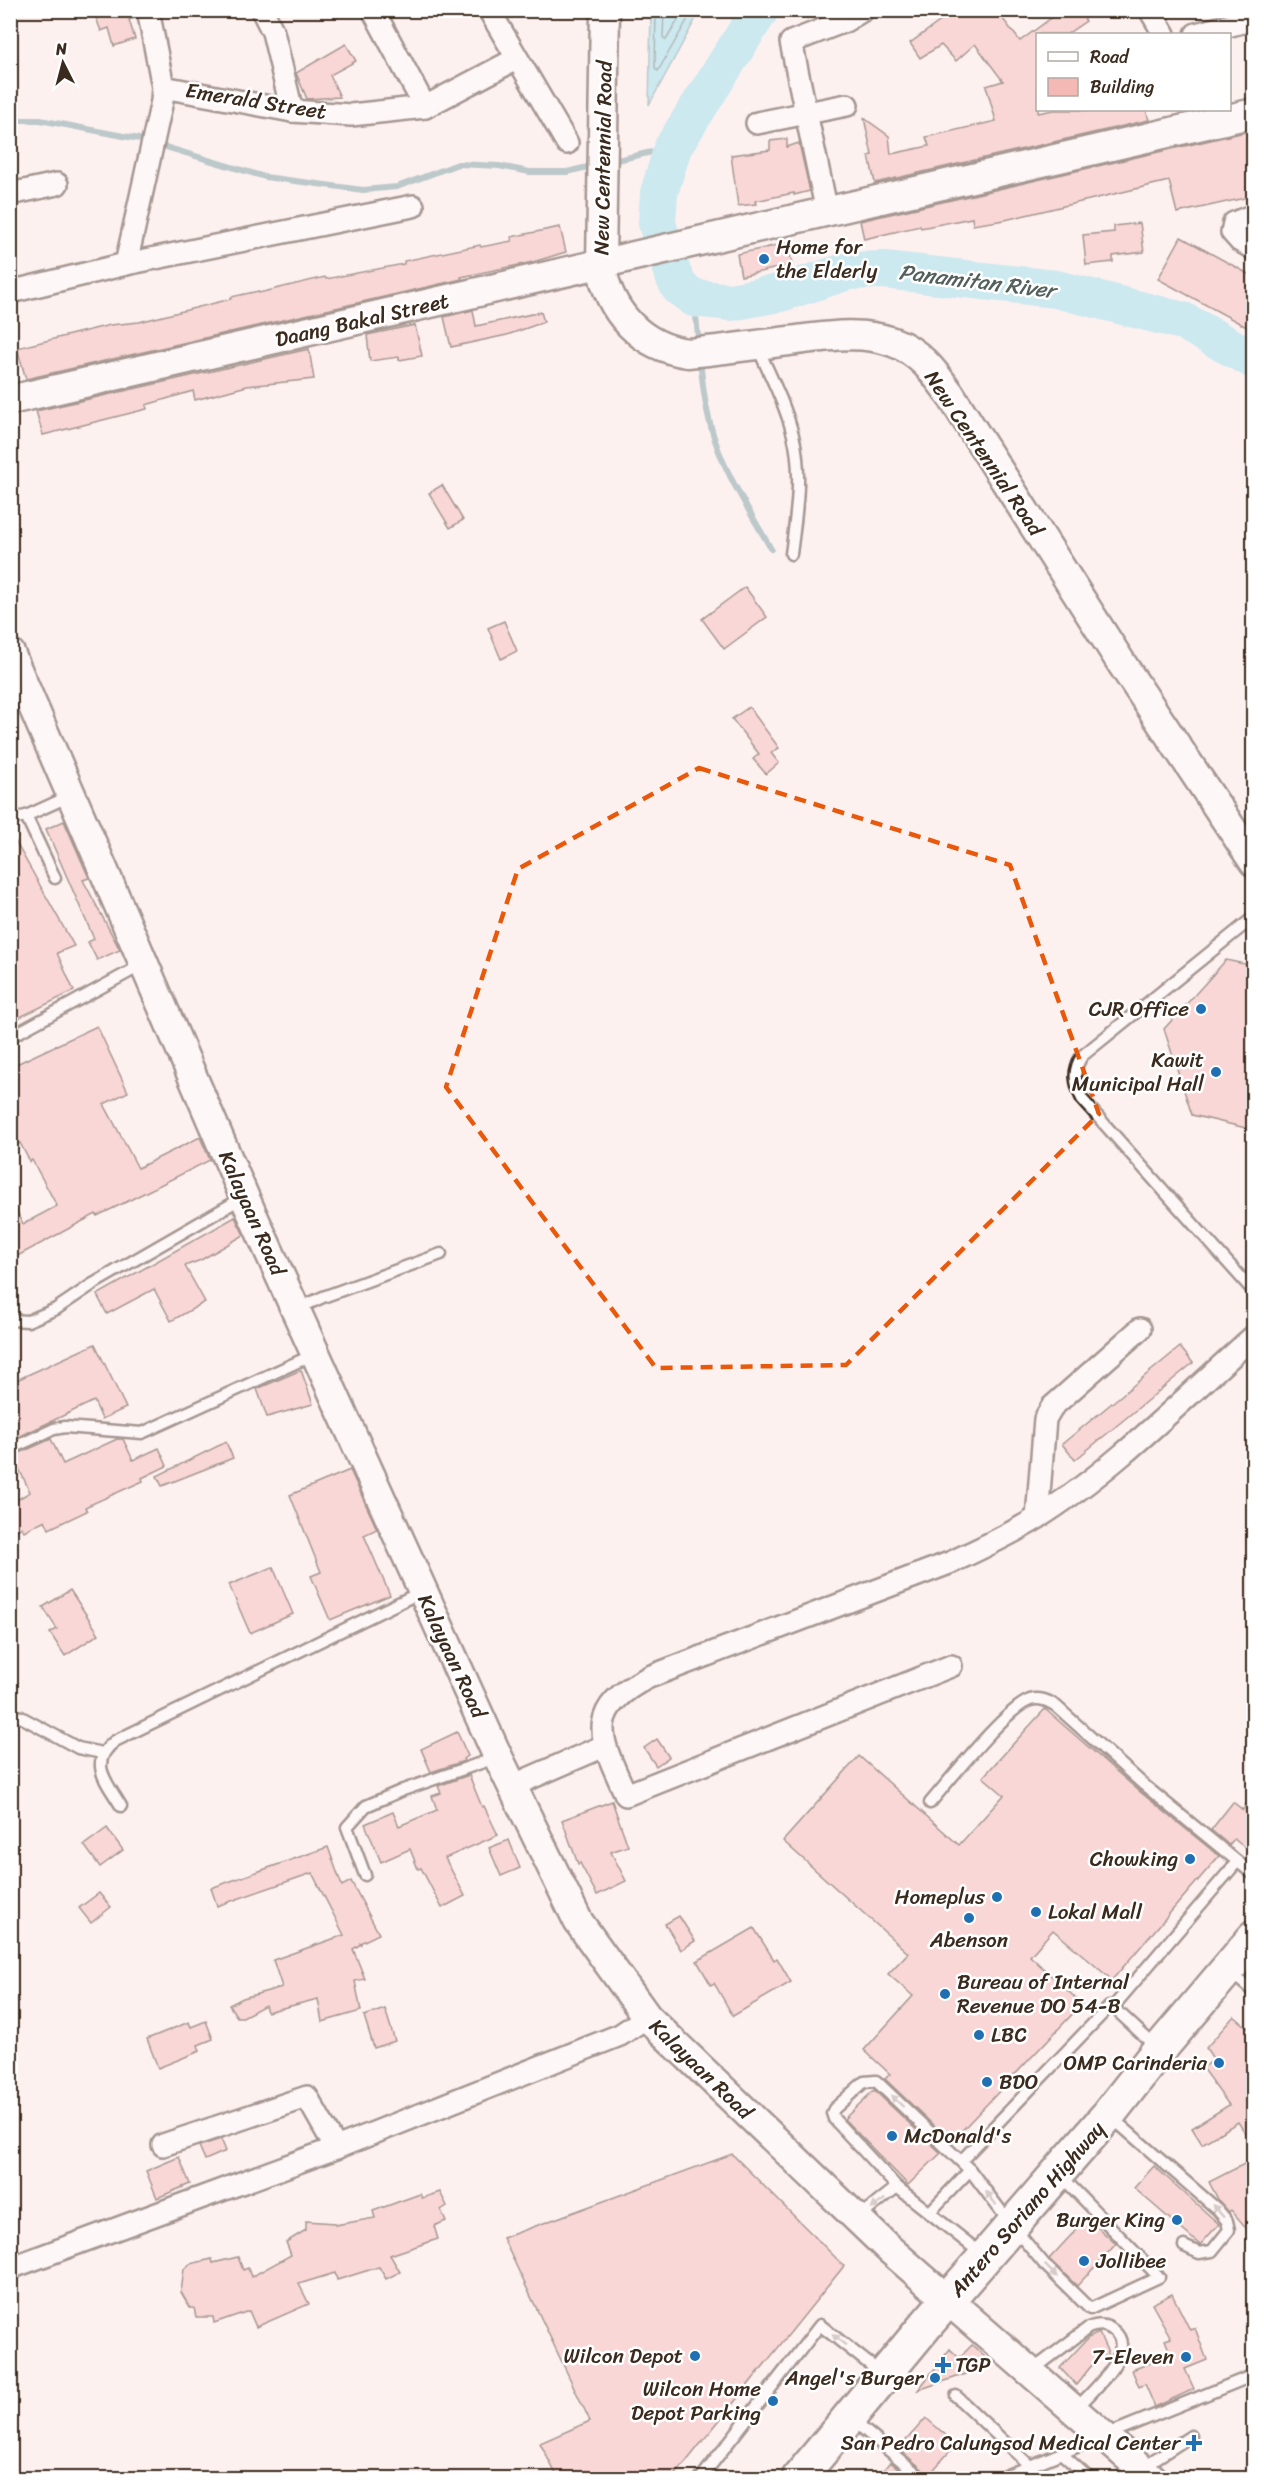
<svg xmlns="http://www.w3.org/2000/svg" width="1264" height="2489" font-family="Sriracha,sans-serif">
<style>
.water{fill:#90dfed;stroke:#6e979a;stroke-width:1.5}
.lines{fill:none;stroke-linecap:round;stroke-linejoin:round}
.shore{stroke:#5d7271;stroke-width:1.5}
.stream{stroke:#6e979a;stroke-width:6}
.river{stroke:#90dfed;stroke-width:38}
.building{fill:#f4b8b5;stroke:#3b2a1e;stroke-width:1.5}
.lane-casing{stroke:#3b2a1e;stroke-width:15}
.street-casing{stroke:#3b2a1e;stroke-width:26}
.secondary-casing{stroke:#3b2a1e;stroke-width:33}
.primary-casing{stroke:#3b2a1e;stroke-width:38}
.lane{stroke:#fff;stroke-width:10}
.street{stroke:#fff;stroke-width:21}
.secondary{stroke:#fff;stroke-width:28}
.primary{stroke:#fff;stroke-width:33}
.oneway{fill:#a79f9a}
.marked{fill:none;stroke:#e8590c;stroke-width:4.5;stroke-dasharray:12 8;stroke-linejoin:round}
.poi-dot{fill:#1f6fb2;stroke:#fff;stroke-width:2}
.labels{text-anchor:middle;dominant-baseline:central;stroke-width:5;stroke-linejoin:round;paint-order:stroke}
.street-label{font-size:21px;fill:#3b2a1e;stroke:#fff}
.poi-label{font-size:21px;fill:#3b2a1e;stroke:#fff;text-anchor:end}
.water-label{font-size:22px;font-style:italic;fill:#54605c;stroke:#fff}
</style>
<rect width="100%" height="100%" fill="#fdf1f0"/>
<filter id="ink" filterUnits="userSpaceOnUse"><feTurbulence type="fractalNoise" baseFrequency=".0167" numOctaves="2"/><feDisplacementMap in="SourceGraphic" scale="12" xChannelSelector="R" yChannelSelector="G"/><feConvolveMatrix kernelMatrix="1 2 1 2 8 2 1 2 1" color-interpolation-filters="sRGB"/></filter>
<g filter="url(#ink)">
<path class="water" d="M651,11h49l-51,94z"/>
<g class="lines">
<g class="shore">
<path d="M656,10l-1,58 3,3 35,-61"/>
<path d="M664,10l-1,27 3,3 18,-30"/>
</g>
<g class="stream">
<path d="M10,120h30l99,19 126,38 98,13 34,-3 61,-23 41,2 31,6h37l29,-7"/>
<path d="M609,162l64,-15"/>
<path d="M694,298l5,47"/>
<path d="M700,358c2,23 5,47 11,69 11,43 39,84 60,122"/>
</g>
<path class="river" d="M760,10l-87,137 -14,46 -2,30 15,49 7,15 15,11 37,4 53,-10 64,-21 36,-1 172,19 127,32 71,39"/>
</g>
<g class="building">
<path d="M93,10h43v7l-7,3 6,19 -21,7 -5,-18 -8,3z"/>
<path d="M956,10h40l24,31 42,-31h16l8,11 -19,13h-29v79l15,-3h93l3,10 -274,63 -6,-27 3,-1 -8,-37 25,18 2,18 38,-8 -3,-9 70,-16 -10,-35 17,-5 -28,-37 -19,17 -15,-16 -21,13 -10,-15z"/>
<path d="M346,44l10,17 -26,14 10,22 -33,2 -11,-26z"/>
<path d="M1254,130v66l-77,17 -8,-32 -164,39 -32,5 -1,-7 -51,10 -1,-2 -56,13 -4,-18z"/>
<path d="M787,139v8l12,-4 11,48 -16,4v-2l-39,8 1,3 -18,2 -7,-51 39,-5v-9z"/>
<path d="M1140,223l4,29 -31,4v6l-27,3 -3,-30 31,-3v-6z"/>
<path d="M560,227l6,25 -33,10 -72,15 1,2 -436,100 -9,-31 93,-23 29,-3 92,-23v-2l27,-6 1,2 66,-16 1,2 78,-15v-3l76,-16 1,2 31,-6 -1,-4z"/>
<path d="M1181,237l73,40v54l-96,-52z"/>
<path d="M788,243l4,22 -51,11 -4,-22z"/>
<path d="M473,310l3,16 65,-14 3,10 -37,13 -56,12 -7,-30z"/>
<path d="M415,325l7,31 -23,4v-3l-29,4 -3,-26z"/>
<path d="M309,349l5,30 -67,7 -52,14 -2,-9 -47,14 1,4 -104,26 -7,-24z"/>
<path d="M442,485l21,35 -13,8 -21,-35z"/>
<path d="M745,587l22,30 -43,32 -22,-30z"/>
<path d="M504,621l13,30 -16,8 -13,-31z"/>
<path d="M749,707l30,41 -8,5 8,10 -13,11 -13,-15 6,-5 -27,-35z"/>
<path d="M64,821l25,57 -6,2 37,70 -23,10 -9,-18 6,-3 -48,-110z"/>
<path d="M10,832l64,114 -17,7 17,38 -64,31z"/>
<path d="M1226,960l28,6v164l-62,-15 -28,-86z"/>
<path d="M97,1026l31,66 -24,12 34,64 62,-31 10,23 -88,44 -25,12 -1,-2 -86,46v-63l13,27 34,-18 -25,-46 -2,2 -10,-19 -10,5v-81z"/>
<path d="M235,1217l9,18 -43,25 -16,6 20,36 -34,19 -17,-32 -47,25 -10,-19z"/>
<path d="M95,1344l31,64 -24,11 -8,-18 -84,40v-58z"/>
<path d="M1180,1347l13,16 -118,97 -13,-16z"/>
<path d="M301,1370l12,34 -46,13 -10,-28z"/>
<path d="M51,1439l12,25 54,-25h6l10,21 26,-12 8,18 -25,12 1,3 -58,26 2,4 -38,18 -4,-9 -21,11 -2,-4 -12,7v-30l20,-12 -17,-36z"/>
<path d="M226,1442l7,16 -71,28 -5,-10z"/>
<path d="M350,1470l27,59 -13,6 26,60 -60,25 -19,-44 10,-4 -31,-77z"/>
<path d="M273,1567l20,47 -43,19 -21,-48z"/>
<path d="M70,1590l29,44 -34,22 -15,-23 7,-4 -14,-22z"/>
<path d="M1045,1709l94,82 80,65 -107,124 -59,-50 -23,26 52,48 -131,138 -66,-63 5,-5 -26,-24 49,-54 -25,-22 20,-21 -125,-112 76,-85 100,89 45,-50 -21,-18z"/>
<path d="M457,1732l11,24 -5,3 1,2 -33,11 -10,-23z"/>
<path d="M657,1739l12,18 -13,9 -12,-18z"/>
<path d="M469,1775l13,32 2,-1 14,29 -53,23 20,38 -23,12 -21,-40 -3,1 -8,-20 -29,13 -16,-38 28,-12 6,14 38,-16 -5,-14 9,-3 -3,-7z"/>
<path d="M1254,1789v66l-20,-16 -5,6 -18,-15 22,-28 10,8z"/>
<path d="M612,1801l16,45 -17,6 15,29 -29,14 -17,-32 -2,1 -16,-44z"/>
<path d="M107,1828l16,22 -23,17 -16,-22z"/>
<path d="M509,1840l11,28 -19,8 -12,-28z"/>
<path d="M328,1847l14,39 9,-5 28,53 -19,9 1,1 -8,5 12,30 -10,2 6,30 -39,11 -4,-23 -51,13 -2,-7 -22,12h-6l-8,-12 14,-7 39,-11 -9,-27 71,-25 -32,-62 -95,33 -6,-18z"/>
<path d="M99,1893l12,14 -20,16 -12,-15z"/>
<path d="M679,1916l16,25 -14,9 -16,-26z"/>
<path d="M754,1928l20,32 3,-2 14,24 -58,34 -19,-33 -3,2 -14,-24z"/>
<path d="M385,2009l10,32 -21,7 -10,-32z"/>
<path d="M1234,2016l20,17v113l-16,-24 -36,22 -10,-16 37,-23 -27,-37 12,-8 -8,-12z"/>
<path d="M206,2021l7,18 -15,6 2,6 -42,17 -11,-29 42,-17 2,5z"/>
<path d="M874,2090l67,63 -33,32 -64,-66z"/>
<path d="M221,2139l5,12 -21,9 -6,-14z"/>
<path d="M732,2154l112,112 -171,212h-115l-18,-35 50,-22 -87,-183z"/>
<path d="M179,2157l11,27 -33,14 -11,-27z"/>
<path d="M1254,2159v78l-23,-27 -2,2 -10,-11 -10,-19z"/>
<path d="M1154,2166l65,58 -19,21 -66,-57z"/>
<path d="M440,2192l7,14 -6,4 5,11 -12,5 4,13 -48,16 10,17 -14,7 -7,-12 -42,13 -2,-7 -36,11 10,20 -53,23 -7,-16 -35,12 -1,-6h-17l-2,-9h-4l-9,-16 3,-23 6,-5 22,-5 1,4 25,-6 5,13 5,-2 3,9 40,-22 -5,-13 20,-12v-9l29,2v2l40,-7 -2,-7 47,-17 2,4z"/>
<path d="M1087,2218l29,26 -39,42 -28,-27z"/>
<path d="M1172,2294l18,36 5,-2 12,32 -22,9 9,20 -39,18 -10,-23 -6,3 -7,-17 39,-15 -6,-15 6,-2 -19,-34z"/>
<path d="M1099,2333l10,22 -12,4 -21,26 -16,-17 28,-30z"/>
<path d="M972,2345l13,12 -13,15 -54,18 32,-41 9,9z"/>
<path d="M926,2418l30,26 -27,31 -29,-25v-3z"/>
<path d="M890,2462l21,16h-35z"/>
</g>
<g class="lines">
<defs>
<g id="lane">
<path d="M757,346c13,29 28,58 36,89 10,38 3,80 -2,119"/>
<path d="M26,816l29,62"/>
<path d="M10,819l16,-3 46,-21"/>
<path d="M1254,917l-172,139c-10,15 -7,28 0,43l172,193"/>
<path d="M10,1037l132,-72"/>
<path d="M295,1310l28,-13 118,-43"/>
<path d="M10,1320l18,1 28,-12 37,-25 151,-87"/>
<path d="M10,1449l44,-20 11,-2 77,6 173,-79"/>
<path d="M10,1715l11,2 57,31 24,5"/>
<path d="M930,1803c20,-23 75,-94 100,-103 10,-3 18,1 26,6l88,79 110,90"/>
<path d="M121,1806c-14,-24 -34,-43 -6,-65l306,-149"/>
<path d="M365,1875l-18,-48 19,-21 37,-16 95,-33"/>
<path d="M1229,1971l25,21"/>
<path d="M1113,2007l124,-145"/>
<path d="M1111,2117l106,92 10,12 2,9 -17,21 -13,2 -15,-7"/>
<path d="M961,2161l148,-154h4l44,41"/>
<path d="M929,2213l41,-43"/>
<path d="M858,2218l39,-31"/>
<path d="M983,2255l-86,-68 -63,-68 -2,-6 2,-4 30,-27 12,-1 94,89 43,57 32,38 45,44 69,-32 -99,-102"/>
<path d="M1030,2372l58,-44c9,-3 17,-5 26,3 25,21 -25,63 -40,80"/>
<path d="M956,2396l74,70"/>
<path d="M851,2419l71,59"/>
<path d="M1062,2454l27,24"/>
<path d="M1141,2468l50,-32"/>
<path d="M701,2478l119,-153 62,49"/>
<path d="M1000,2478l254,-103"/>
</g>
<g id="street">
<path d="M262,10l11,22 19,79"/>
<path d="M373,10l52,97"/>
<path d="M489,10l78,133"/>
<path d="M1150,10l14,24"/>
<path d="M1196,34l58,-15"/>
<path d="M163,87l129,24 59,4 74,-8 91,-48"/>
<path d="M757,123l90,-18"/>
<path d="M10,194l47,-10"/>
<path d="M827,212l-36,-170 54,-21 18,-11"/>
<path d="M1254,215l-20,8 -2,9 8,9 14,8"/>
<path d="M126,264l36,-163 1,-14 -15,-77"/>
<path d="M10,292l116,-28 287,-58"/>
<path d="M1037,1518l8,-99 7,-12 88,-78"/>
<path d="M951,1666l-325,129c-25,-56 -44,-84 23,-118l303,-115c29,-14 58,-27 85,-44 77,-48 148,-121 217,-182"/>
<path d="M512,1786l92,-40"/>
<path d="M163,2145l144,-48 29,51"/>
<path d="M10,2268l326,-120 284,-113 27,-18"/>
</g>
<g id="secondary">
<path d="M605,10l-4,255c8,47 40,82 87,88 34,-3 67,-8 101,-12 34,-4 71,-11 104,1 26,9 42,31 57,52l172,270 132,198"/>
<path d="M10,400l1244,-287"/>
<path d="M10,653l234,543 254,561 80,164 69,96 241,231 264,230"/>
</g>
<path id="primary" d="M799,2478l126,-152 183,-211 51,-65 95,-112"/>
</defs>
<use href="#lane" class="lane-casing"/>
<use href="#street" class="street-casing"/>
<use href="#secondary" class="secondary-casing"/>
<use href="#primary" class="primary-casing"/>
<use href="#lane" class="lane"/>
<use href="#street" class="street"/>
<use href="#secondary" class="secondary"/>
<use href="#primary" class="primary"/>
</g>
<defs><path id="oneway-solid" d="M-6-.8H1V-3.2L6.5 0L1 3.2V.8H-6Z" transform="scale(1.5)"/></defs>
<g class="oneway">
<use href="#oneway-solid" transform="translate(897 2101) rotate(-137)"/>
<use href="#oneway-solid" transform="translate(991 2198) rotate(-127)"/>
<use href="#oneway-solid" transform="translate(878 2204) rotate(143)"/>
<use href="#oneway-solid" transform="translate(1218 2211) rotate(-133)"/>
<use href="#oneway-solid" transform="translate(1051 2271) rotate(45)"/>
<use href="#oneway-solid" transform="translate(839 2340) rotate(-142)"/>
</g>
</g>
<path d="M0 0H1264V2489H0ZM699,768l311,97 89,249 -253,251 -190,3 -210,-281 72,-218z" fill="#fdf1f0" fill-opacity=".55" fill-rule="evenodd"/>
<path class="marked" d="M699,768l311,97 89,249 -253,251 -190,3 -210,-281 72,-218z"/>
<g class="poi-dot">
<circle cx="764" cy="259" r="6"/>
<circle cx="1201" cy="1009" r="6"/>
<circle cx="1216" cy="1072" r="6"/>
<circle cx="1190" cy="1859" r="6"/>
<circle cx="997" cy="1897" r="6"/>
<circle cx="1036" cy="1912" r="6"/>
<circle cx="969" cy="1918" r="6"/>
<circle cx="945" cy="1994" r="6"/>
<circle cx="979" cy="2035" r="6"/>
<circle cx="1219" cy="2063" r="6"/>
<circle cx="987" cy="2082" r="6"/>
<circle cx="892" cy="2136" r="6"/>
<circle cx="1177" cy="2220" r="6"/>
<circle cx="1084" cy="2261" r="6"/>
<circle cx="695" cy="2356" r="6"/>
<circle cx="1186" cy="2357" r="6"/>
<path d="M940 2356h6v6h6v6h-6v6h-6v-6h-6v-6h6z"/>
<circle cx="935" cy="2378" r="6"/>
<circle cx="773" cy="2401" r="6"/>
<path d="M1191 2434h6v6h6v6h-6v6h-6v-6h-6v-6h6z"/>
</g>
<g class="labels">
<g class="street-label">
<text transform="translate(256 101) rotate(9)">Emerald Street</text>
<text transform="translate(603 158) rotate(-89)">New Centennial Road</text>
<text transform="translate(362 320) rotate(-13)">Daang Bakal Street</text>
<text transform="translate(984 453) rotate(56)">New Centennial Road</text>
<text transform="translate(252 1213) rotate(66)">Kalayaan Road</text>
<text transform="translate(452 1656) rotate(65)">Kalayaan Road</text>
<text transform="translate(701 2069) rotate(44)">Kalayaan Road</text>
<text transform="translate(1027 2209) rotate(-49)">Antero Soriano Highway</text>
</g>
<g class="poi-label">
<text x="776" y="247" text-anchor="start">Home for<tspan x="776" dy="24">the Elderly</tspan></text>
<text x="1189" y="1009">CJR Office</text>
<text x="1204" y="1060">Kawit<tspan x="1204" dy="24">Municipal Hall</tspan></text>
<text x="1178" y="1859">Chowking</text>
<text x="985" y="1897">Homeplus</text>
<text x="1048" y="1912" text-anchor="start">Lokal Mall</text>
<text x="969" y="1940" text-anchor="middle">Abenson</text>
<text x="957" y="1982" text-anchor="start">Bureau of Internal<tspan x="957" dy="24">Revenue DO 54-B</tspan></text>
<text x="991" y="2035" text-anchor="start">LBC</text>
<text x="1207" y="2063">OMP Carinderia</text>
<text x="999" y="2082" text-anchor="start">BDO</text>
<text x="904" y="2136" text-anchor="start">McDonald's</text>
<text x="1165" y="2220">Burger King</text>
<text x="1096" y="2261" text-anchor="start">Jollibee</text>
<text x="683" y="2356">Wilcon Depot</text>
<text x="1174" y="2357">7-Eleven</text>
<text x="955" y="2365" text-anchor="start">TGP</text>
<text x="923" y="2378">Angel's Burger</text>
<text x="761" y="2389">Wilcon Home<tspan x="761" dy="24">Depot Parking</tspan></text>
<text x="1180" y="2443">San Pedro Calungsod Medical Center</text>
</g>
<g class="water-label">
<text transform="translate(977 281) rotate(7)">Panamitan River</text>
</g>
</g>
<rect width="1264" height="2489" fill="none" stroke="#fff" stroke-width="36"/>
<rect x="18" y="18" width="1228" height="2453" fill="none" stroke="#3b2a1e" stroke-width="2" filter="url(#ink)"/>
<rect x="1036" y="33" width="195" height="78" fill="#ffffff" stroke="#b1aaa5" stroke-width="1.5"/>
<rect x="1048" y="52" width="30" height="9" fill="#ffffff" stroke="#b1aaa5" stroke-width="1.5"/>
<text x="1090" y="63" font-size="18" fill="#3b2a1e">Road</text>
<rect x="1048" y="78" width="30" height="18" fill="#f4b8b5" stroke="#b1aaa5" stroke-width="1.5"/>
<text x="1090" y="93" font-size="18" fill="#3b2a1e">Building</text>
<g transform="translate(63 63) rotate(354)" stroke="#ffffff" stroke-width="4.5" paint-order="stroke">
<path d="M0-4.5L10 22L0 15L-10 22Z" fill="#3b2a1e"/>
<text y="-9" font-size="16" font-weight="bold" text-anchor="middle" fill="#3b2a1e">N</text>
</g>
</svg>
